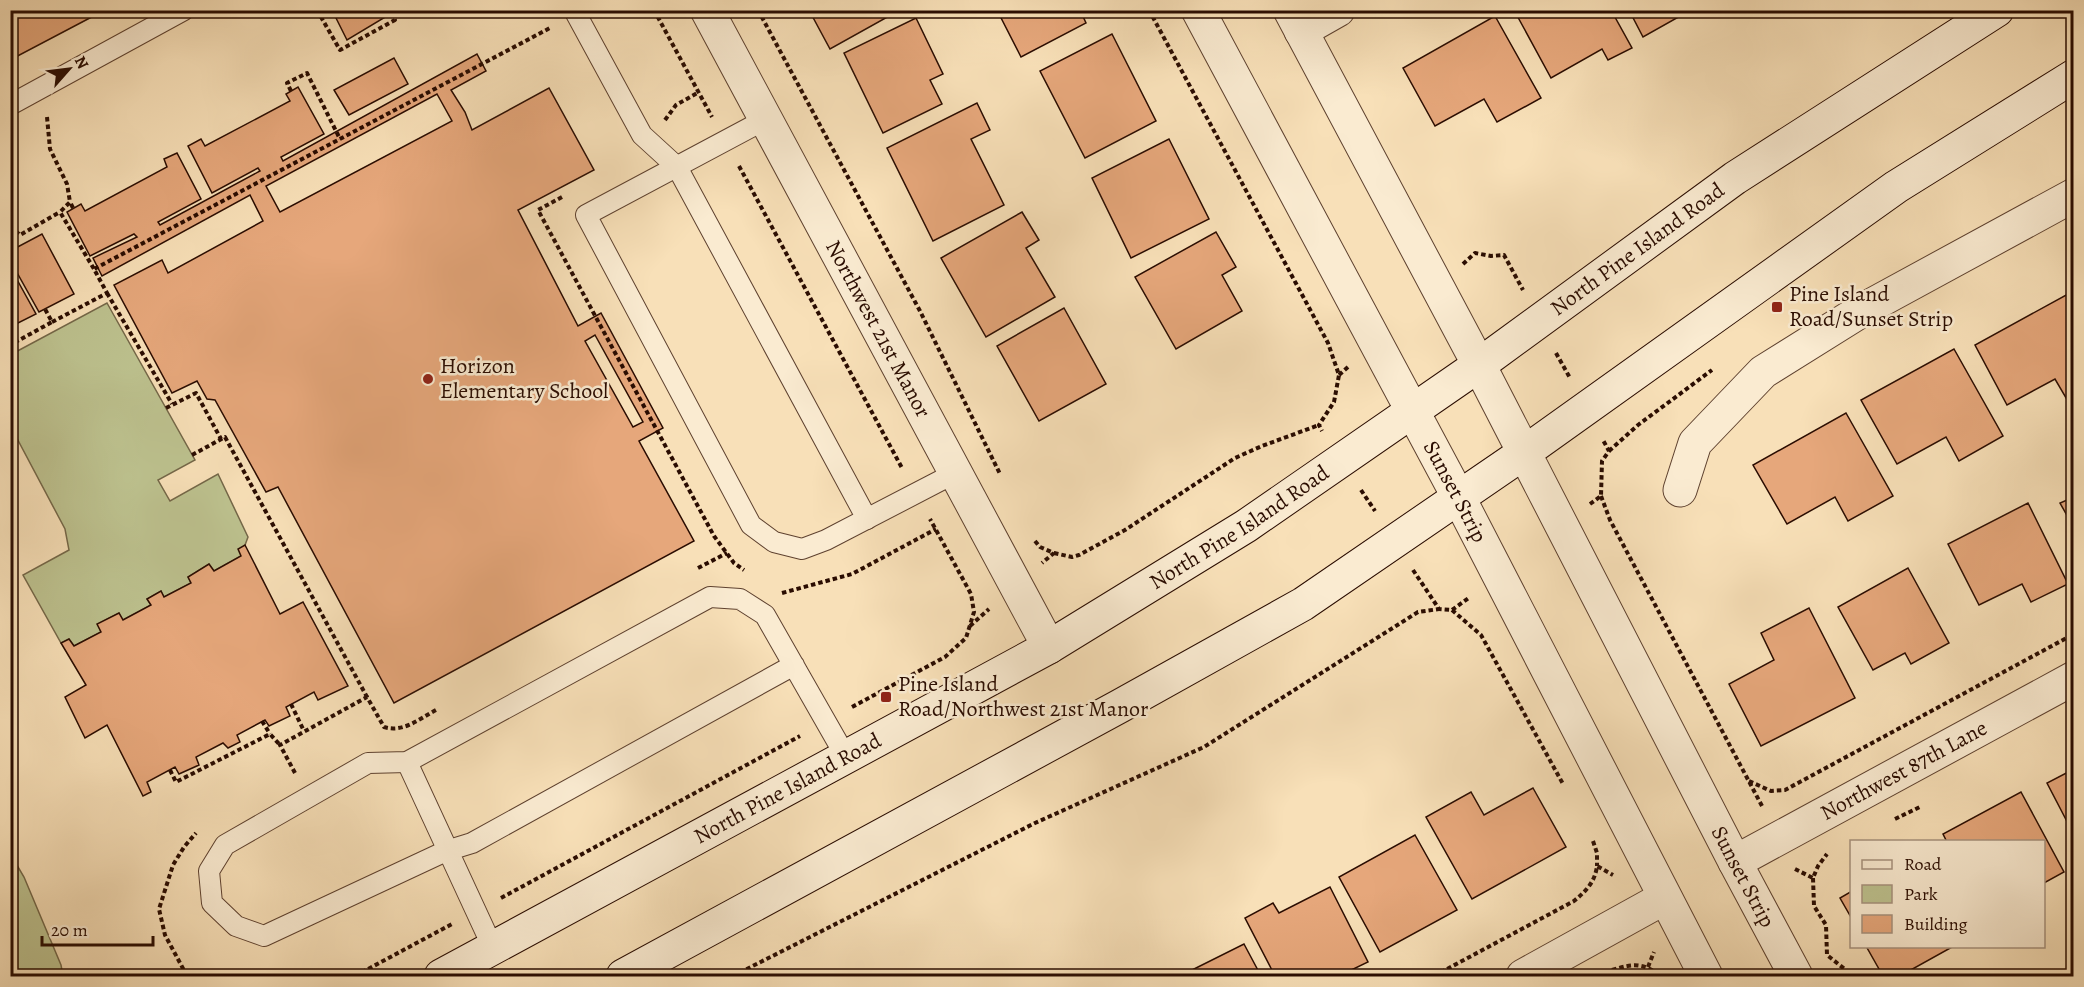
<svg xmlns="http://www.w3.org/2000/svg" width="2084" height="987" font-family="Alegreya,serif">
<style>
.green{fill:#bdc28f;stroke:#746748;stroke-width:1.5}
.building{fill:#e6a77b;stroke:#2a0c01;stroke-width:1.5;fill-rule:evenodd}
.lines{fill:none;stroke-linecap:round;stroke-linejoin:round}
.service-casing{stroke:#5e412f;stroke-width:22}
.minor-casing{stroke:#5e412f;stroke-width:35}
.tertiary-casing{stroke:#5e412f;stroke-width:35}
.secondary-casing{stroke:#2a0c01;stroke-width:35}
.path{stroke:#2a0c01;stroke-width:4;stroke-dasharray:4.5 3;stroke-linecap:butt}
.service{stroke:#faebd1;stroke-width:20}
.minor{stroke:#faebd1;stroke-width:33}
.tertiary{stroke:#faebd1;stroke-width:33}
.secondary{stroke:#faebd1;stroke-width:33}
.poi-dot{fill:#8f2418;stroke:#faebd1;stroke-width:2}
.labels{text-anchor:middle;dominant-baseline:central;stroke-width:5;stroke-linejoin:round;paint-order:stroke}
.street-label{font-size:22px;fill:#2a0c01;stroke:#faebd1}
.poi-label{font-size:22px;fill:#2a0c01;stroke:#faebd1;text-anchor:start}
</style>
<rect width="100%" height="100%" fill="#f8e0b8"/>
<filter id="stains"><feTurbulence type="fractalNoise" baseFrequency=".00333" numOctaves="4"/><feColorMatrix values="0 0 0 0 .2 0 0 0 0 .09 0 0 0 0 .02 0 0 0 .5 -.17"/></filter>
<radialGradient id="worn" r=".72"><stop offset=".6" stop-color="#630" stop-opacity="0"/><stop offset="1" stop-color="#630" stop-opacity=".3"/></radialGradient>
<g class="green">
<path d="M107,303l88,157 -37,20 12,21 48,-27 30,63 -7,19 -27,15 -5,-7 -21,13 3,6 -27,14 -3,-6 -14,8 4,6 -28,15 -4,-7 -21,11 3,8 -27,14 -5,-7 -8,4 -38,-68 46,-25 -4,-21 -54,-102 -1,-72z"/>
<path d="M11,855l13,22 37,88 2,11h-52z"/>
</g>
<g class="building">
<path d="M10,10h95l-95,50z"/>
<path d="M332,10h65l-50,30z"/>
<path d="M809,10h91l-70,39z"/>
<path d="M997,10h83l6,13 -65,34z"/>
<path d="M1514,10h97l21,38 -24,12 -6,-11 -51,29z"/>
<path d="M1629,10h62l-48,27z"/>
<path d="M1495,16l46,82 -44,24 -13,-23 -49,27 -32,-58z"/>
<path d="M916,18l27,56 -13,6 12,24 -59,29 -39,-80z"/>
<path d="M1112,34l44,87 -71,37 -45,-87z"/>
<path d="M477,54l9,17 -35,19 14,22 7,18 77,-42 45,82 -76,40 60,116 23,-13 62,115 -24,13 55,100 -300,162 -116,-216 -12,5 -51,-92 -8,-1 -10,-18 -25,12 -58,-108 48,-25 6,13 95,-52 -13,-26 -148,81 -9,-18 44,-21 -3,-3 -44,22 -23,-44 14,-8 4,7 82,-44 -3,-8 13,-6 24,46 -43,23 2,3 100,-54 -2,-3 -46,25 -24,-47 13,-7 4,7 85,-45 -4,-7 12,-7 26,47 -43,23 2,4zM437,94l15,27 -172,91 -14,-26zM595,335l48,87 -10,5 -48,-86z"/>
<path d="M394,58l14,26 -59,31 -15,-25z"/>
<path d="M977,103l13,27 -19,9 33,66 -71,36 -46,-93z"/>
<path d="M1169,139l40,80 -78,39 -39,-80z"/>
<path d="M1022,212l17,28 -13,8 29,49 -69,40 -45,-79z"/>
<path d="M1216,232l20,35 -14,8 20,36 -66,38 -41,-72z"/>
<path d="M42,234l32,60 -35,18 -29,-52v-9z"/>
<path d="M10,267l26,47 -26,13z"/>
<path d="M2068,294l6,11v95l-5,3 -14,-24 -48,26 -32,-60z"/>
<path d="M1064,308l42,76 -67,37 -42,-75z"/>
<path d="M1954,349l49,87 -44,25 -13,-24 -49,27 -36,-64z"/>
<path d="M1846,413l47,83 -45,25 -13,-24 -48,27 -34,-59z"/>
<path d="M2074,497v31l-14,-25z"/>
<path d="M2028,503l40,81 -37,18 -9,-18 -43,21 -31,-61z"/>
<path d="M245,545l35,69 23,-12 45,84 -30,14 -4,-8 -28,15 4,9 -21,10 -4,-6 -28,15 3,7 -12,6 -5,-5 -27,14 3,8 -20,9 -4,-7 -28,15 4,10 -8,4 -36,-71 -22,13 -20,-41 21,-12 -25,-42 8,-4 5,7 27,-14 -4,-8 22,-11 4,7 28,-15 -4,-6 14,-8 3,6 27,-14 -3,-6 21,-13 5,7 27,-15 -3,-7z"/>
<path d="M1908,568l41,75 -38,21 -6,-11 -32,17 -35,-63z"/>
<path d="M1809,608l46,90 -94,48 -32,-62 45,-24 -13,-27z"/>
<path d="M2074,769v66l-27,-52z"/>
<path d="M1533,788l33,59 -94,52 -46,-82 45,-25 13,23z"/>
<path d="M2021,792l43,80 -20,11v-41h-97l-4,-8z"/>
<path d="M1415,835l42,75 -77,42 -41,-75z"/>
<path d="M1330,887l38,75 -29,14h-64l-30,-58 28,-15 6,10z"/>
<path d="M1852,891v28l-12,-21z"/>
<path d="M1244,944l17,32h-81z"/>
<path d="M1866,946h88l-54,30h-17z"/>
</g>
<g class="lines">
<defs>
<g id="service">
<path d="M574,10l68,125 35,32 190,352"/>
<path d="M10,105l174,-95"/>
<path d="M766,119l-180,96 165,310 23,17 28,7 24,-9 129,-67"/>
<path d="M794,665l-322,178 -26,8 -182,85 -28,-10 -24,-23 -3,-32 16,-26 143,-82 39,-1 303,-165 30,2 25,16 81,142"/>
<path d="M407,762l86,186"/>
</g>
<g id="minor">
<path id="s1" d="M707,10l342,637"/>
<path d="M1301,31l37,-21"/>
<path d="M1680,490l15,-47 68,-71 96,-60 215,-117"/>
<path id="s2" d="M1735,862l339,-184"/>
<path d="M1523,976l141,-78"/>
</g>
<g id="tertiary">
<path id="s3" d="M1198,10l261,488 247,478"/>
<path id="s4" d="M1290,10l189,355 256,497 61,114"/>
</g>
<g id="secondary">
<path id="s5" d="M441,976l608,-329 197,-121 233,-161 256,-187 262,-168"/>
<path d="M623,976l497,-270 183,-102 222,-152 371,-265 178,-111"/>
</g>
</defs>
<use href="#service" class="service-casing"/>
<use href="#minor" class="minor-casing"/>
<use href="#tertiary" class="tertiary-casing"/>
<use href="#secondary" class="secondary-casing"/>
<g class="path">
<path d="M317,10l23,40 55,-30 -3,-6"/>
<path d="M654,10l58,107"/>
<path d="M758,10l162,301 80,163"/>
<path d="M1149,10l179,333 11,32 -5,27 -15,23 3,6"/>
<path d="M291,91l-4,-8 20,-10 33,66"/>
<path d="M47,117l3,32 17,35 3,18"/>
<path d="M665,120l11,-15 23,-13"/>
<path d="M739,166l163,302"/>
<path d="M562,197l-24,13 176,326 20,27 10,7"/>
<path d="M73,208l-3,-6 -10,10 34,57"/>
<path d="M10,226l10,9 40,-23"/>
<path d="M1463,264l12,-11 16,3 13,-1 19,35"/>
<path d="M107,293l65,111"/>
<path d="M52,322l55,-29 -13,-24 456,-241"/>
<path d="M10,340l2,4 40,-22 -7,-13"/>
<path d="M1556,353l14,25"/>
<path d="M1339,375l9,-8"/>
<path d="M166,408l30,-15 25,46"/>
<path d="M1609,451l29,-26 74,-55"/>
<path d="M192,455l33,-18 142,260"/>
<path d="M1361,490l14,21"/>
<path d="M1601,496l9,24 152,286"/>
<path d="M1590,504l11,-8 1,-35 7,-10 -6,-11"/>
<path d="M1035,541l5,6 14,6 -12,10"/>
<path d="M1054,553l18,4 7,-2 46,-25 110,-72 27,-12 57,-21"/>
<path d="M698,568l29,-15"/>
<path d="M1413,570l26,39 13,1 18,-13"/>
<path d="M782,593l70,-19 84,-45"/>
<path d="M1452,610l29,25 82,149"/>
<path d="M970,626l19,-17"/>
<path d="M291,704l13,27"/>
<path d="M852,707l93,-50 21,-19 8,-26 -3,-18 -41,-75"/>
<path d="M262,721l8,13"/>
<path d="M170,770l6,12 94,-48 10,11"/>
<path d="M295,773l-15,-28 87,-48 17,30c19,6 35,-8 52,-17"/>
<path d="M1749,781l22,10 14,-1 289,-156"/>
<path d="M1895,819l27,-13"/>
<path d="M1593,841l4,12v13"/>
<path d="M1795,869l18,9 5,-12 9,-12"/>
<path d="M1813,878l1,28 12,19 1,30 20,16 3,5"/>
<path d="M501,898l299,-162"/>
<path d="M1648,967l6,-15"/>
<path d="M1612,970c23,-7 30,-7 50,6"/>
<path d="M187,976l-22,-41 -6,-26 14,-44 11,-18 12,-14"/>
<path d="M355,976l97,-52"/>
<path d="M733,976l302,-153 169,-76 214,-135 21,-3"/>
<path d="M1434,976l140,-75c12,-10 21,-19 23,-35l16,9"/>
</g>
<use href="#service" class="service"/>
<use href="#minor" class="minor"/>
<use href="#tertiary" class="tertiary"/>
<use href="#secondary" class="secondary"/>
</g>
<g class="poi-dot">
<rect x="1771" y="301" width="12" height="12" rx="3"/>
<circle cx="428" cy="379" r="6"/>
<rect x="880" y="691" width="12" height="12" rx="3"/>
</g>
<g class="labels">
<g class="street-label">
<text stroke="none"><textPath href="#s5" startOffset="1402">North Pine Island Road</textPath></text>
<text stroke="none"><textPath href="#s1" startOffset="362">Northwest 21st Manor</textPath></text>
<text stroke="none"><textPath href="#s3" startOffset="546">Sunset Strip</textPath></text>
<text stroke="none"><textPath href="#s5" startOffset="916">North Pine Island Road</textPath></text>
<text stroke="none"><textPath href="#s2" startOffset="192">Northwest 87th Lane</textPath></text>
<text stroke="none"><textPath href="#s5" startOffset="394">North Pine Island Road</textPath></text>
<text stroke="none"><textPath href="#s4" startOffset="978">Sunset Strip</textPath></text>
</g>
<g class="poi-label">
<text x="1789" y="294">Pine Island<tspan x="1789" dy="25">Road/Sunset Strip</tspan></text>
<text x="440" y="366">Horizon<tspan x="440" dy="25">Elementary School</tspan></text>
<text x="898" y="684">Pine Island<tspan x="898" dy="25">Road/Northwest 21st Manor</tspan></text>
</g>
</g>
<rect width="2084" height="987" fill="none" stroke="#f8e0b8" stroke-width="36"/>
<rect x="12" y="12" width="2060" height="963" fill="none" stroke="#2a0c01" stroke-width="3"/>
<rect x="18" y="18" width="2048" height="951" fill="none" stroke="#2a0c01" stroke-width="1.5"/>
<rect x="1850" y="840" width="195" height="108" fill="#faebd1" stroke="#a7927e" stroke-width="1.5"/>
<rect x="1862" y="860" width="30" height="9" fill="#faebd1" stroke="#a7927e" stroke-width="1.5"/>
<text x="1904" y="870" font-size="18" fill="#2a0c01">Road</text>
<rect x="1862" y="885" width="30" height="18" fill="#bdc28f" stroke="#a7927e" stroke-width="1.5"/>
<text x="1904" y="900" font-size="18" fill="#2a0c01">Park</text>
<rect x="1862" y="915" width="30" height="18" fill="#e6a77b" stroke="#a7927e" stroke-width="1.5"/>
<text x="1904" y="930" font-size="18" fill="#2a0c01">Building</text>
<g transform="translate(69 69) rotate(62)" stroke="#faebd1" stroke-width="4.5" paint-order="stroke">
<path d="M0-4.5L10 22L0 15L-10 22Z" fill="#2a0c01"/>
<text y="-9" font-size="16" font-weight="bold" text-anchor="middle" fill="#2a0c01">N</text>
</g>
<path d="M42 936v9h111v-9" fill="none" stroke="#2a0c01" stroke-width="3"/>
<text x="51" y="936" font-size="18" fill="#2a0c01" stroke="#faebd1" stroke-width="4.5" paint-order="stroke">20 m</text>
<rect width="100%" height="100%" filter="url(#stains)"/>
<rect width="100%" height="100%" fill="url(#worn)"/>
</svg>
